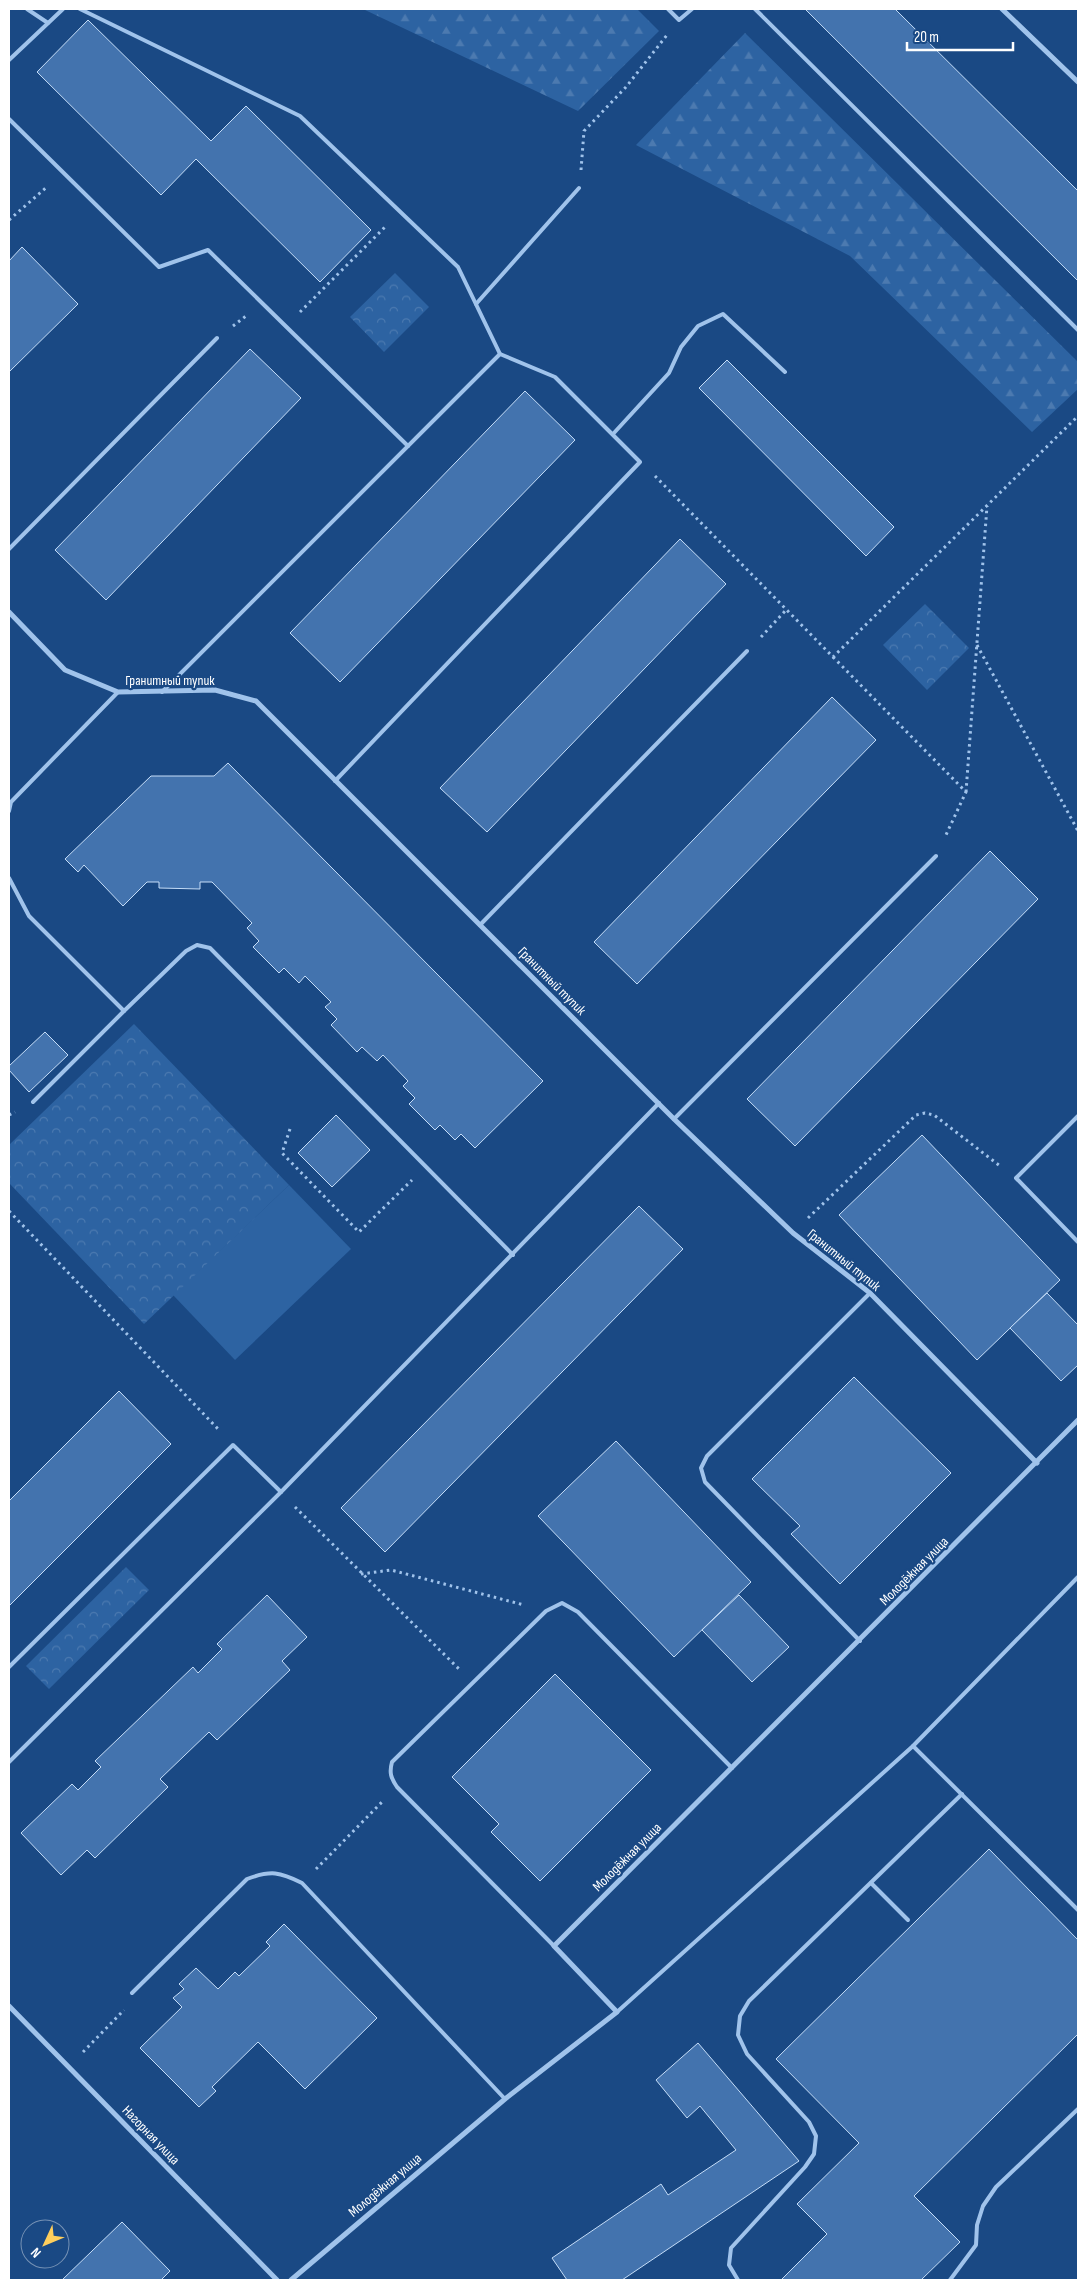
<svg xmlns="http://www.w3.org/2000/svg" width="1087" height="2289" font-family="'Sofia Sans Condensed',sans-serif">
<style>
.grass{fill:#2d63a2}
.forest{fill:url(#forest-firs)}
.park{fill:url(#park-crowns)}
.building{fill:#4373ae;stroke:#c5ddf8}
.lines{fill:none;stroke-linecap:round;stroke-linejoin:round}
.path{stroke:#a0c3eb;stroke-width:3;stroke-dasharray:2.5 4;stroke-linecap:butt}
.lane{stroke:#a0c3eb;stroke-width:4}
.street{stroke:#a0c3eb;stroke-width:5}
.labels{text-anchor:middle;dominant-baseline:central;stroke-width:4.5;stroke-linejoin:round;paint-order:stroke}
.street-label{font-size:14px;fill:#fff;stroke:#1a4984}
</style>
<defs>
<pattern id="forest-firs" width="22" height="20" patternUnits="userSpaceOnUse" patternTransform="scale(1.25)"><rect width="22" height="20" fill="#2d63a2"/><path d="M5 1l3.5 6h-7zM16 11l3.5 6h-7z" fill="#4c7ab0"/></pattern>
<pattern id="park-crowns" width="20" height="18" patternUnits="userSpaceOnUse" patternTransform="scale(1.25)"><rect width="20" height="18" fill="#2d63a2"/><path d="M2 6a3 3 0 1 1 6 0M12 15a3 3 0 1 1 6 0" fill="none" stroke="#4c7ab0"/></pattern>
</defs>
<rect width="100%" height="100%" fill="#1a4984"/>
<path class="grass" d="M289,1185l62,64 -116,111 -62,-65z"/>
<g class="forest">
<path d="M363,9h274l22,22 -81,80z"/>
<path d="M745,33l333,329v27l-46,43 -182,-176 -214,-111z"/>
</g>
<g class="park">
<path d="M395,273l34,34 -45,45 -34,-35z"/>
<path d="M925,604l44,44 -42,42 -44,-45z"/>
<path d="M134,1024l155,161 -145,139 -135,-141v-38z"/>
<path d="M126,1567l23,23 -100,99 -23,-23z"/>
</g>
<g class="building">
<path d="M805,9h90l183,182v90z"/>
<path d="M88,20l123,121 35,-35 125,124 -51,52 -124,-123 -35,36 -124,-123z"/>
<path d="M22,247l56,57 -69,68v-111z"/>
<path d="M250,349l51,49 -195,202 -51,-50z"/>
<path d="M727,360l167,167 -28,29 -167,-168z"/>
<path d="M525,391l50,49 -235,242 -50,-49z"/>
<path d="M680,539l46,45 -239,248 -47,-44z"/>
<path d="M832,697l44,43 -239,244 -43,-42z"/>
<path d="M228,763l315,318 -68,67 -14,-14 -6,6 -15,-15 -5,5 -26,-26 6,-6 -12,-12 5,-5 -25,-26 -6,6 -15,-14 -5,5 -26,-27 6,-6 -12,-12 6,-5 -26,-26 -6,7 -15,-15 -5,5 -26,-26 6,-6 -12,-13 5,-5 -40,-41h-12v7l-41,-1v-6h-12l-24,24 -39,-41 -6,7 -13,-13 86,-83h63z"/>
<path d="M990,851l48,48 -243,247 -48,-47z"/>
<path d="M45,1032l23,23 -39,37 -20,-22v-4z"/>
<path d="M336,1115l34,35 -38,37 -34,-34z"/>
<path d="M922,1135l138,145 -83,80 -138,-145z"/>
<path d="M639,1206l44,43 -298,303 -44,-44z"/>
<path d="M1047,1293l31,32v40l-17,16 -51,-53z"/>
<path d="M854,1377l97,96 -111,111 -49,-50 9,-8 -48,-47z"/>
<path d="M119,1391l52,53 -162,162v-105z"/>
<path d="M616,1441l135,141 -77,75 -136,-141z"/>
<path d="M267,1595l40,42 -25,24 8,9 -73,70 -8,-8 -49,47 8,8 -73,71 -8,-8 -26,25 -40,-42 51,-49 6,6 23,-23 -6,-6 98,-94 5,6 24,-24 -5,-5z"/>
<path d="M739,1595l50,52 -37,35 -50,-52z"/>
<path d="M555,1674l96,96 -111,111 -49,-49 8,-8 -47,-47z"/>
<path d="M989,1849l89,91v94l-164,162 46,46 -39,38h-140l46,-46 -30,-30 62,-61 -83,-84z"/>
<path d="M284,1924l93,94 -72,71 -47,-47 -46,45 4,4 -17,16 -59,-59 42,-41 -9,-9 11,-9 -5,-5 17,-16 22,21 17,-17 4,4 31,-30 -4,-4z"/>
<path d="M698,2043l101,118 -177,119h-55l-15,-22 109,-74 7,11 68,-45 -36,-44 -13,12 -31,-38z"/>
<path d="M122,2222l48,49 -9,9h-99z"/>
</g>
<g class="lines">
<g class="path">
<path d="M581,170l3,-39 42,-44 41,-52"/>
<path d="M9,220l39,-34"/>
<path d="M300,312l86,-86"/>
<path d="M233,326l13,-10"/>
<path d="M655,476l178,181 245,-241"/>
<path d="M761,637l25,-27"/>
<path d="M977,645l101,186"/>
<path d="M833,657l133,135 -21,45"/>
<path d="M966,792l21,-286"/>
<path d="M9,1115l6,-3"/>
<path d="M290,1129l-8,24 77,79 53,-52"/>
<path d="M9,1211l210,219"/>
<path d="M808,1218l108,-103 9,-2 9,2 66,51"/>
<path d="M295,1507l164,162"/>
<path d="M361,1574l30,-4 133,35"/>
<path d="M316,1869l66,-67"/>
<path d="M83,2052l41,-42"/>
</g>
<g class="lane">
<path d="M27,9l21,14"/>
<path d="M80,9l220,107 158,151 42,87 55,23 85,85 -305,319"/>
<path d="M668,9l11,11 13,-11"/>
<path d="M755,9l323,321"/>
<path d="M9,60l54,-51"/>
<path d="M9,119l150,148 49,-17 200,196"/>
<path d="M476,304l103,-116"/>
<path d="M613,434l56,-61 12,-26 17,-21 25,-12 62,58"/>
<path d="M9,549l208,-211"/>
<path d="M162,692l338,-338"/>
<path d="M9,811l2,-9 107,-110"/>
<path d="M9,878l20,38 95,95 62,-60 11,-6 13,3 303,307"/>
<path d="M480,925l267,-274"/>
<path d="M33,1102l91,-91"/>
<path d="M1078,1116l-62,62 62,64"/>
<path d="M674,1119l262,-263"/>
<path d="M860,1641l-155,-159 -4,-14 6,-12 163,-163"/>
<path d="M9,1667l224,-222 48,47"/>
<path d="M913,1746l165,164"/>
<path d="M9,1762l272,-270 378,-389"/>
<path d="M871,1883l37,37"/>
<path d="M554,1946l-157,-159c-6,-9 -8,-14 -5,-25l154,-151 16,-8 16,9 154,156"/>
<path d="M132,1993l115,-114c24,-9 33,-7 55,4l203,216"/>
<path d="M617,2012l296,-266 165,-169"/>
<path d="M738,2280l-9,-15 2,-17 74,-81 9,-13 2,-18 -7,-14 -62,-68 -9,-19 2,-19 9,-15 213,-207"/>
<path d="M950,2280l26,-35 1,-20 6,-19 13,-19 82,-78"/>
</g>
<g class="street">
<path d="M1002,9l76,73"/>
<path d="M9,612l56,58 53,22 97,-2 41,11 418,418 119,114 77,60 167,170"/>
<path d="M9,2006l268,274"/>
<path d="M291,2280l214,-181 112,-87 -63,-66 524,-526"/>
</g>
</g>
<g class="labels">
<g class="street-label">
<text x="170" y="680">Гранитный тупик</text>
<text transform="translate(552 981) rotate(45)">Гранитный тупик</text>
<text transform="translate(844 1260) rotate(39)">Гранитный тупик</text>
<text transform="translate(914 1571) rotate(-45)">Молодёжная улица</text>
<text transform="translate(627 1857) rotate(-45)">Молодёжная улица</text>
<text transform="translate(151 2135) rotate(46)">Нагорная улица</text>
<text transform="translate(385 2185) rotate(-40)">Молодёжная улица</text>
</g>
</g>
<rect width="1087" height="2289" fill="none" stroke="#ffffff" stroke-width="20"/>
<g transform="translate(45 2244) rotate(226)"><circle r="24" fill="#1a4984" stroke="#7692b5"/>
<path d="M0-4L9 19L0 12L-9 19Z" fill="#fece5c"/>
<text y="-8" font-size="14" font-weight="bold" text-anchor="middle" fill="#ffffff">N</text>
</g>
<path d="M907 42v8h106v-8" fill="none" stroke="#ffffff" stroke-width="2.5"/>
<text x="914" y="42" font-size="15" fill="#ffffff" stroke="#1a4984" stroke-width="4" paint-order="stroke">20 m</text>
</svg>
